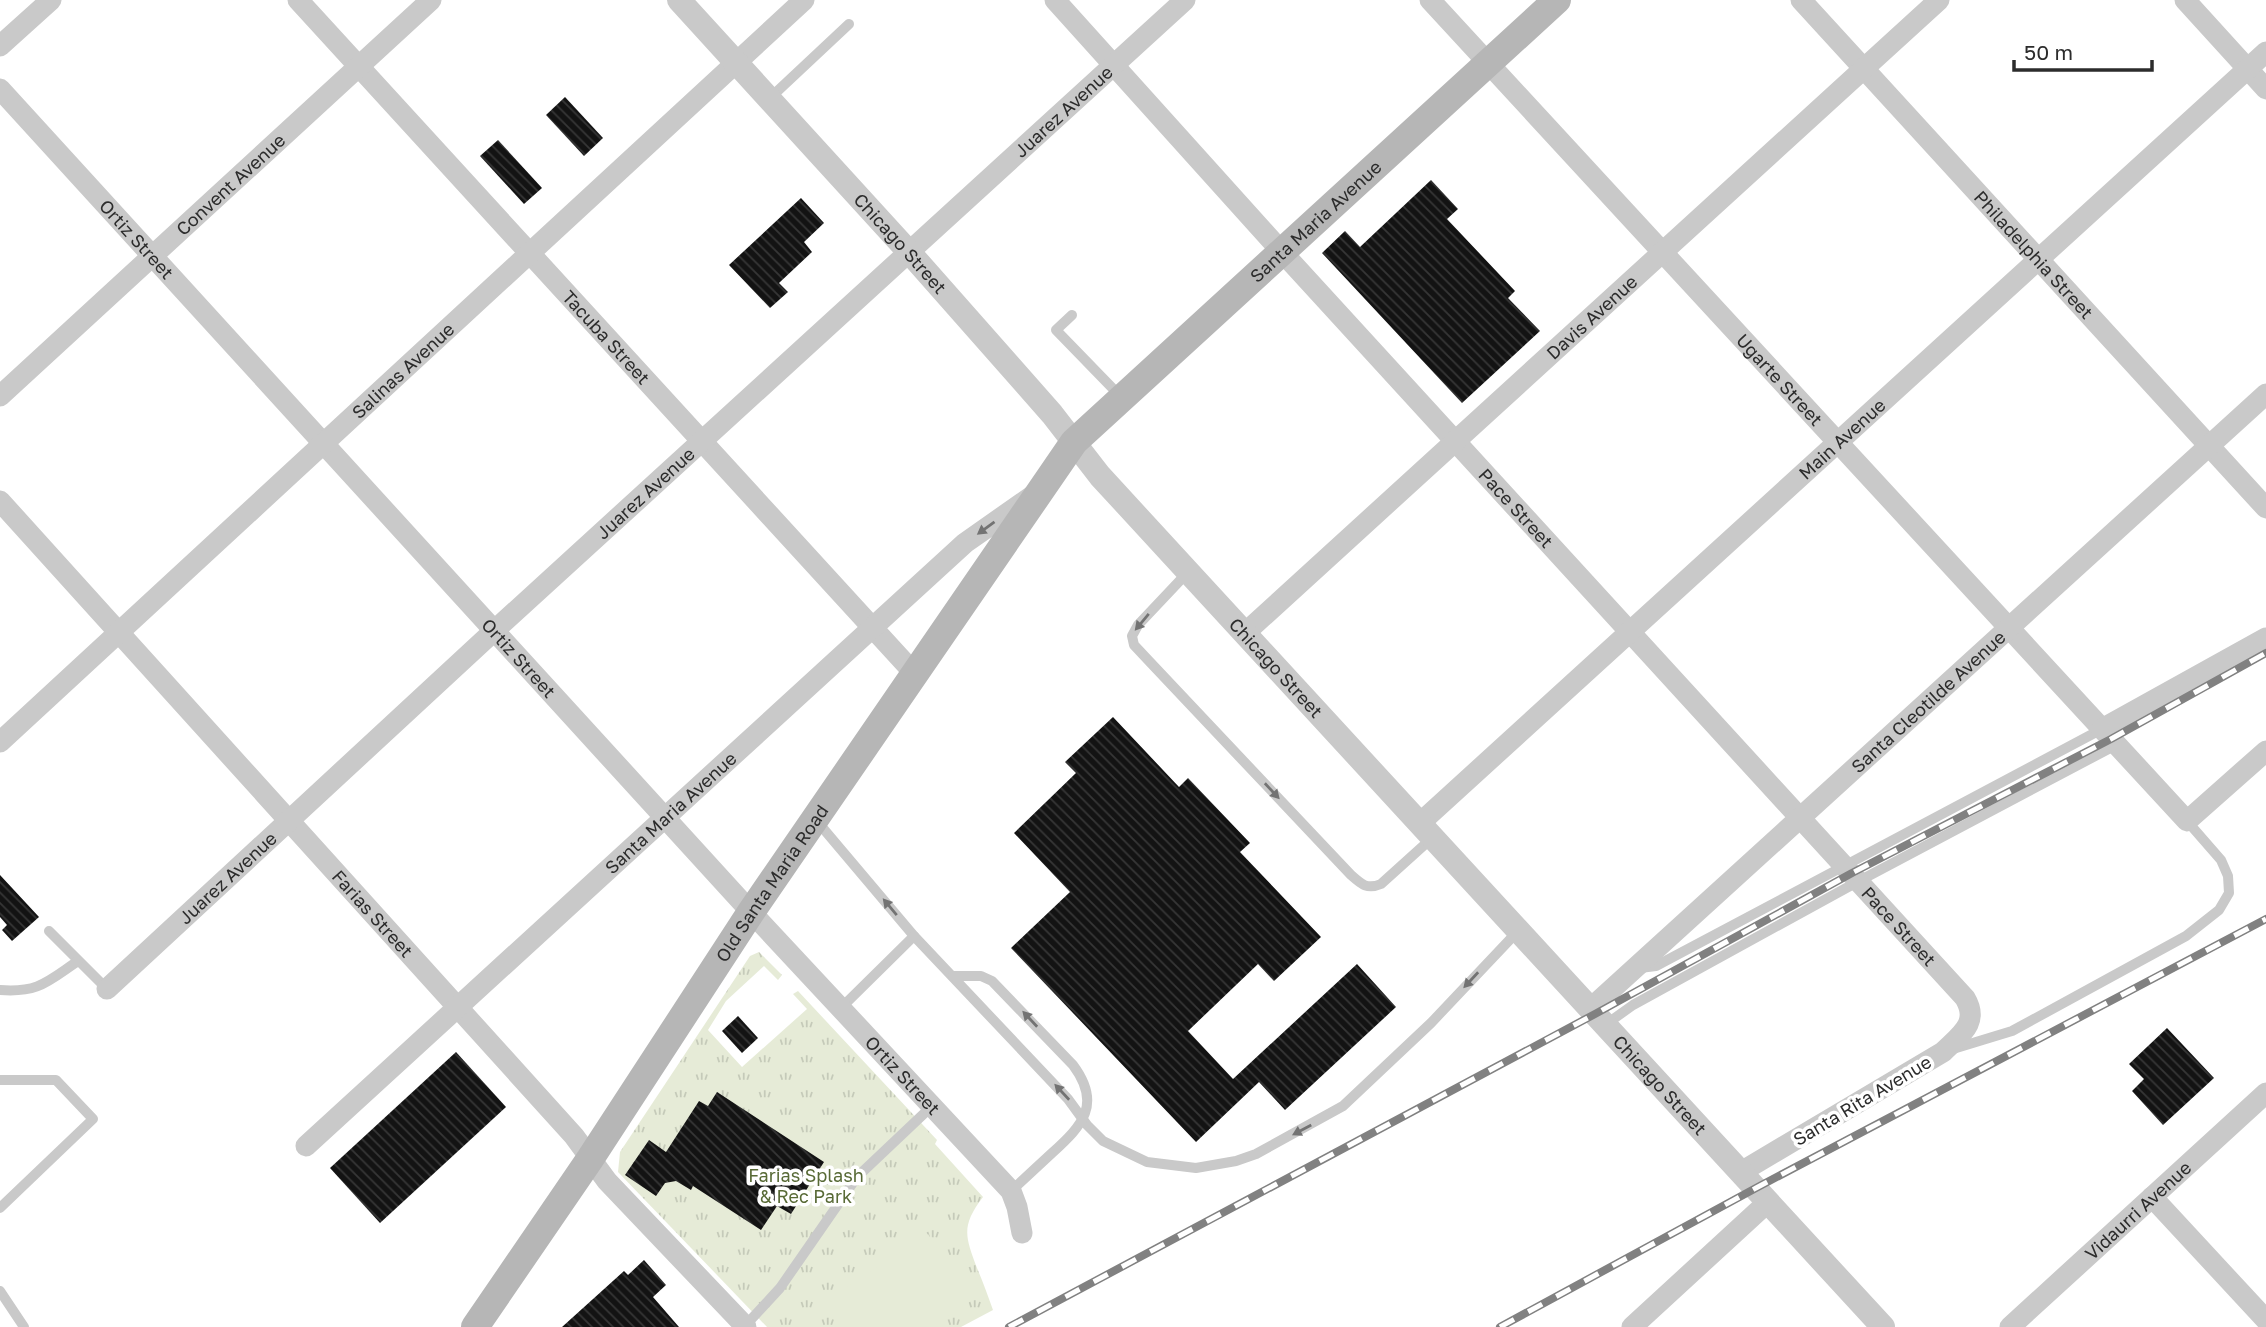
<svg xmlns="http://www.w3.org/2000/svg" width="2266" height="1327" font-family="'Golos Text',sans-serif">
<style>
.grass{fill:url(#grass-tufts)}
.pitch{fill:#e6ebd7}
.building{fill:url(#building-back-hatch)}
.lines{fill:none;stroke-linecap:round;stroke-linejoin:round}
.service{stroke:#c9c9c9;stroke-width:10}
.minor{stroke:#c9c9c9;stroke-width:21}
.tertiary{stroke:#c9c9c9;stroke-width:24}
.secondary{stroke:#b6b6b6;stroke-width:28}
.rail-casing{stroke:#818181;stroke-width:8}
.rail{stroke:#fff;stroke-width:5;stroke-dasharray:16;stroke-linecap:butt}
.oneway{fill:#737373}
.labels{text-anchor:middle;dominant-baseline:central;stroke-width:7;stroke-linejoin:round;paint-order:stroke}
.street-label{font-size:18px;fill:#2c2c2c;stroke:#fff}
.park-label{font-size:18px;fill:#586a36;stroke:#fff}
</style>
<defs>
<pattern id="grass-tufts" width="24" height="20" patternUnits="userSpaceOnUse" patternTransform="scale(1.75)"><rect width="24" height="20" fill="#e6ebd7"/><path d="M3 7l-1-3M5 7V3M7 7l1-3M15 17l-1-3M17 17v-4M19 17l1-3" fill="none" stroke="#c5cab9"/></pattern>
<pattern id="building-back-hatch" width="6" height="6" patternUnits="userSpaceOnUse" patternTransform="scale(1.75)"><rect width="6" height="6" fill="#131313"/><path d="M-1 5l2 2M0 0l6 6M5-1l2 2" fill="none" stroke="#363636"/></pattern>
</defs>
<rect width="100%" height="100%" fill="#fff"/>
<path class="grass" d="M759,952l23,23 -4,5 -14,-14 -38,35 -18,29 34,37 65,-58 -14,-15 5,-3 139,149 -2,4 48,53c-22,29 -18,39 -6,71 6,14 11,28 16,42l-32,17h-194l-149,-155 2,-20 130,-196z"/>
<path class="pitch" d="M928,1234l43,67 -40,26h-82l-19,-29z"/>
<g class="building">
<path d="M565,97l38,41 -19,18 -38,-41z"/>
<path d="M498,140l44,48 -18,16 -44,-48z"/>
<path d="M1431,180l27,29 -11,10 68,72 -7,7 32,33 -78,72 -140,-150 23,-22 15,16z"/>
<path d="M801,198l23,25 -20,19 8,10 -33,31 9,9 -18,16 -41,-43z"/>
<path d="M1113,717l66,70 9,-9 62,65 -10,9 81,85 -47,44 -16,-17 -70,67 45,48 124,-115 39,43 -111,103 -26,-28 -63,60 -185,-194 59,-56 -56,-59 62,-60 -11,-11z"/>
<path d="M0,875l39,42 -27,24 -10,-11 5,-5 -7,-8z"/>
<path d="M738,1016l20,22 -16,15 -20,-22z"/>
<path d="M2167,1028l47,50 -51,47 -31,-34 12,-12 -15,-15z"/>
<path d="M456,1052l50,55 -126,116 -50,-55z"/>
<path d="M717,1092l107,70 -33,52 -14,-8 -16,24 -68,-44 -2,4 -15,-9 -11,2 -9,13 -31,-21 24,-35 17,12 33,-51 9,5z"/>
<path d="M644,1260l22,25 -13,12 26,30h-117l62,-56 4,4z"/>
</g>
<g class="lines">
<g class="service">
<path d="M769,99l80,-75"/>
<path d="M1072,315l-16,15 66,68"/>
<path d="M1188,572l-50,53 -6,11 2,9 15,16 202,214c10,9 16,15 30,9l51,-46"/>
<path d="M816,820l98,116 154,163 19,26 16,16 44,21 49,6 40,-7 20,-7 87,-48 88,-83 87,-92"/>
<path d="M49,931l58,58"/>
<path d="M1640,968l16,-2 446,-237"/>
<path d="M953,976h28l11,5 81,84c29,39 10,60 -21,88 -14,13 -27,25 -41,38"/>
<path d="M0,990c39,3 48,-9 78,-29"/>
<path d="M841,1008l73,-72"/>
<path d="M1605,1025l28,-20 226,-124 257,-136"/>
<path d="M1953,1049l59,-18 174,-95 33,-26 10,-17 -1,-17 -7,-16 -34,-39"/>
<path d="M0,1080h56l37,39 -93,89"/>
<path d="M0,1291l24,36"/>
<path d="M745,1326l35,-38 77,-111 75,-71"/>
</g>
<g class="minor">
<path id="s1" d="M298,0l616,673"/>
<path id="s2" d="M1055,0l227,252 683,746c15,25 -5,37 -22,54l-202,120"/>
<path id="s3" d="M1430,0l757,821 79,-70"/>
<path id="s4" d="M1801,0l465,508"/>
<path d="M2185,0l81,89"/>
<path d="M0,46l51,-46"/>
<path id="s5" d="M0,89l751,823 260,279 6,16 5,26"/>
<path id="s6" d="M0,396l431,-396"/>
<path id="s7" d="M0,501l574,635 33,45 139,146"/>
<path id="s8" d="M1245,633l694,-633"/>
<path d="M2102,729l164,-91"/>
<path id="s9" d="M0,742l804,-742"/>
<path id="s10" d="M1419,824l847,-772"/>
<path id="s11" d="M107,989l388,-359 690,-630"/>
<path id="s12" d="M1590,1009l676,-615"/>
<path id="s13" d="M306,1146l659,-603 67,-47"/>
<path d="M2152,1197l114,123"/>
<path d="M1632,1327l136,-125"/>
<path id="s14" d="M2010,1327l256,-234"/>
</g>
<path class="tertiary" id="s15" d="M679,0l230,252 143,162 48,62 783,851"/>
<path class="secondary" id="s16" d="M475,1327l115,-168 161,-247 323,-470 483,-442"/>
<defs>
<g id="rail">
<path d="M1009,1327l586,-313 257,-141 259,-134 155,-86"/>
<path d="M1500,1327l256,-139 510,-269"/>
</g>
</defs>
<use href="#rail" class="rail-casing"/>
<use href="#rail" class="rail"/>
</g>
<defs><path id="oneway-solid" d="M-6-.8H1V-3.2L6.5 0L1 3.2V.8H-6Z" transform="scale(1.75)"/></defs>
<g class="oneway">
<use href="#oneway-solid" transform="translate(986 528) rotate(144)"/>
<use href="#oneway-solid" transform="translate(1142 622) rotate(130)"/>
<use href="#oneway-solid" transform="translate(1272 791) rotate(47)"/>
<use href="#oneway-solid" transform="translate(890 907) rotate(-130)"/>
<use href="#oneway-solid" transform="translate(1471 980) rotate(133)"/>
<use href="#oneway-solid" transform="translate(1030 1019) rotate(-133)"/>
<use href="#oneway-solid" transform="translate(1062 1092) rotate(-133)"/>
<use href="#oneway-solid" transform="translate(1302 1130) rotate(152)"/>
</g>
<g class="labels">
<g class="street-label">
<text stroke="none"><textPath href="#s11" startOffset="1298">Juarez Avenue</textPath></text>
<text stroke="none"><textPath href="#s6" startOffset="313">Convent Avenue</textPath></text>
<text stroke="none"><textPath href="#s16" startOffset="1396">Santa Maria Avenue</textPath></text>
<text stroke="none"><textPath href="#s5" startOffset="203">Ortiz Street</textPath></text>
<text stroke="none"><textPath href="#s15" startOffset="329">Chicago Street</textPath></text>
<text stroke="none"><textPath href="#s4" startOffset="345">Philadelphia Street</textPath></text>
<text stroke="none"><textPath href="#s8" startOffset="469">Davis Avenue</textPath></text>
<text stroke="none"><textPath href="#s1" startOffset="457">Tacuba Street</textPath></text>
<text stroke="none"><textPath href="#s9" startOffset="548">Salinas Avenue</textPath></text>
<text stroke="none"><textPath href="#s3" startOffset="516">Ugarte Street</textPath></text>
<text stroke="none"><textPath href="#s10" startOffset="572">Main Avenue</textPath></text>
<text stroke="none"><textPath href="#s11" startOffset="732">Juarez Avenue</textPath></text>
<text stroke="none"><textPath href="#s2" startOffset="686">Pace Street</textPath></text>
<text stroke="none"><textPath href="#s5" startOffset="770">Ortiz Street</textPath></text>
<text stroke="none"><textPath href="#s15" startOffset="896">Chicago Street</textPath></text>
<text stroke="none"><textPath href="#s12" startOffset="457">Santa Cleotilde Avenue</textPath></text>
<text stroke="none"><textPath href="#s13" startOffset="494">Santa Maria Avenue</textPath></text>
<text stroke="none"><textPath href="#s11" startOffset="164">Juarez Avenue</textPath></text>
<text stroke="none"><textPath href="#s16" startOffset="534">Old Santa Maria Road</textPath></text>
<text stroke="none"><textPath href="#s7" startOffset="556">Farias Street</textPath></text>
<text stroke="none"><textPath href="#s2" startOffset="1253">Pace Street</textPath></text>
<text stroke="none"><textPath href="#s5" startOffset="1337">Ortiz Street</textPath></text>
<text stroke="none"><textPath href="#s15" startOffset="1463">Chicago Street</textPath></text>
<text transform="translate(1862 1100) rotate(-31)">Santa Rita Avenue</text>
<text stroke="none"><textPath href="#s14" startOffset="173">Vidaurri Avenue</textPath></text>
</g>
<g class="park-label">
<text x="806" y="1175">Farias Splash<tspan x="806" dy="21">&amp; Rec Park</tspan></text>
</g>
</g>
<path d="M2014 60v10h138v-10" fill="none" stroke="#2c2c2c" stroke-width="3.5"/>
<text x="2024" y="60" font-size="21" fill="#2c2c2c" stroke="#ffffff" stroke-width="5" paint-order="stroke">50 m</text>
</svg>
